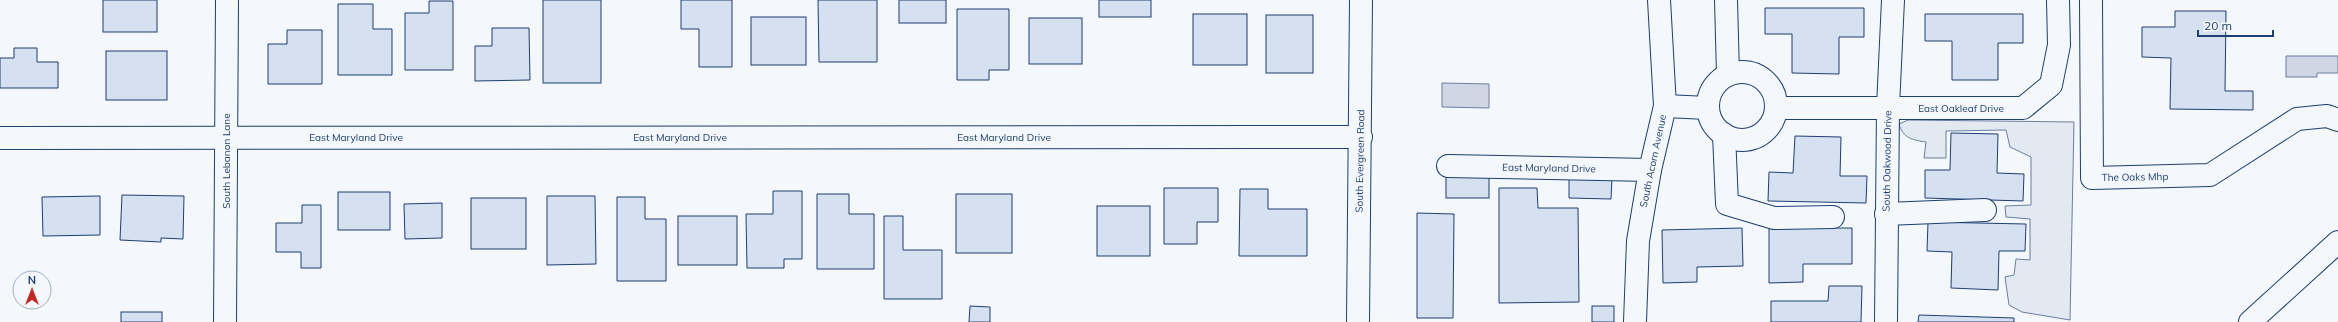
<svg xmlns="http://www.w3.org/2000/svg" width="2338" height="322" font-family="Mulish,sans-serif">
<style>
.green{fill:#e3e9f0;stroke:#687fa3}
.water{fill:#cfd7e4;stroke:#687fa3}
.building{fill:#d5e0f0;stroke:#1d3f73}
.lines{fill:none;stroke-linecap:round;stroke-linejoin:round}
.minor-casing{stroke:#1d3f73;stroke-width:24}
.minor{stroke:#f4f7fb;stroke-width:22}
.labels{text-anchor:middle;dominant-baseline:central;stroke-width:3;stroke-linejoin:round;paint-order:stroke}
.street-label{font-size:10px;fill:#1d3f73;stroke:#f4f7fb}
</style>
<rect width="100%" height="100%" fill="#f4f7fb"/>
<path class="green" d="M1908,120l166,2 -4,198 -48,-8 -13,-7 -4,-28 9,-2 2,-16 14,1v-41l-24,-2 -1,-11 26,-1v-48l-21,-10 -4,-17 -60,1v27h-22l2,-16c-14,-2 -23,-4 -27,-18z"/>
<g class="water">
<path d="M2286,56h52v17h-21v4h-31z"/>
<path d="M1442,83l47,1v24l-47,-1z"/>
</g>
<g class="building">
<rect x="103" y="0" width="54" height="32"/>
<rect x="543" y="0" width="58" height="83"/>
<path d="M681,0h51v67h-33v-38h-18z"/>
<path d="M818,0h59v62h-58z"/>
<rect x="899" y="0" width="47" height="23"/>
<rect x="1099" y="0" width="52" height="17"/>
<path d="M429,1h24v69h-48v-57h24z"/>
<path d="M338,4h35v25h19v46h-54z"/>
<path d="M1765,8h99v29h-25v37l-47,-1v-39h-27z"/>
<path d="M957,9h52v61h-20v10h-32z"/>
<path d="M2175,11h51l-1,80h28v19l-83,-1 1,-51 -29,-1v-30h33z"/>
<rect x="1193" y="14" width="54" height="51"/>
<path d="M1925,14h98v29h-25v37h-46v-39h-27z"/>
<rect x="1266" y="15" width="47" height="58"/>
<rect x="751" y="17" width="55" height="48"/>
<rect x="1029" y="18" width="53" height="46"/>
<path d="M492,28h37l1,52 -55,1v-35h17z"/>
<path d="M287,30h35v54h-54v-40h19z"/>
<path d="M14,48h23v14h21v26h-58v-30h14z"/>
<rect x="106" y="51" width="61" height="49"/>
<path d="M1951,133l47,1 -1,39 27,1 -1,27 -98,-3v-28h25z"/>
<path d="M1795,136l46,1 -1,39h27l-1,27 -98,-2 1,-29 24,1z"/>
<rect x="1446" y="176" width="43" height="22"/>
<path d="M1569,177l43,1 -1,21 -42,-1z"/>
<path d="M1164,188h54v34h-21v22h-33z"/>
<path d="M1499,188h38l1,20h40l1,94 -80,1z"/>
<path d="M1240,189h28v20h39v47h-68z"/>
<path d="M773,191h29v68h-18v9h-37l-1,-54h27z"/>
<rect x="338" y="192" width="52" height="38"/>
<path d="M817,194h32v20h25v55h-57z"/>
<rect x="956" y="194" width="56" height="59"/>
<path d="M122,195l62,1 -1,43 -22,-1v4l-41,-2z"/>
<path d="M100,196v39l-57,1 -1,-39z"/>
<path d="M547,196h48l1,68 -49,1z"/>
<path d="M617,197h28v22h21v62h-49z"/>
<rect x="471" y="198" width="55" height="51"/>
<path d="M442,203v35l-37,1 -1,-35z"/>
<path d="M302,205h19v63h-20v-16h-25v-29h26z"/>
<rect x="1097" y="206" width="53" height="50"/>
<path d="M1417,213l37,1 -1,104h-36z"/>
<rect x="678" y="216" width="59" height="49"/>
<path d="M884,216h19v34h39v49h-58z"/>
<path d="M1928,222l98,2 -1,27h-26l-1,39 -47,-2 1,-36 -25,-1z"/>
<path d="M1742,228l1,38 -46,1v15l-34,1 -1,-53z"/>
<path d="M1769,228h83v36h-49v18l-34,1z"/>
<path d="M1829,286h33l-1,36h-90v-21h57z"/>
<path d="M970,306l20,1v15h-21z"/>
<rect x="1592" y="306" width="22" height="16"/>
<rect x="121" y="312" width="41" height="10"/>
<path d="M1919,315l95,3v4h-96z"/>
</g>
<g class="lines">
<defs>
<g id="minor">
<path d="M1726,0l2,75"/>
<path d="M2091,0l1,178 118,-3 87,-56 30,-3 11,4"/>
<circle cx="1742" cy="106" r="34"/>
<path d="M1665,106l43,2"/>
<path d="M1777,108h246l28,-23 8,-40 -1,-45"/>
<path d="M1724,134l3,70 47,14 59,-1"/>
<path d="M0,138l1361,-1"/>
<path d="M1448,166l202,4"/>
<path d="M1886,214l99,-4"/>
<path d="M225,322l2,-322"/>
<path d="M1358,322l3,-322"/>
<path d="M1635,322l3,-81 12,-71 15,-64 -6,-106"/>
<path d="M1886,322l2,-215 5,-107"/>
<path d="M2250,322l88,-80"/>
</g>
</defs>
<use href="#minor" class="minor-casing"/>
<use href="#minor" class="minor"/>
</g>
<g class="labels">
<g class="street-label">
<text x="1961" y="108">East Oakleaf Drive</text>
<text x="356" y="137">East Maryland Drive</text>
<text x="680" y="137">East Maryland Drive</text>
<text x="1004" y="137">East Maryland Drive</text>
<text transform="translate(226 161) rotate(-90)">South Lebanon Lane</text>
<text transform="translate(1360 161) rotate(-89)">South Evergreen Road</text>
<text transform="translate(1653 161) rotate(-78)">South Acorn Avenue</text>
<text transform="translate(1887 161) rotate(-89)">South Oakwood Drive</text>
<text transform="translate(1549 168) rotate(1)">East Maryland Drive</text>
<text transform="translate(2135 177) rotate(-1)">The Oaks Mhp</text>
</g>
</g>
<g transform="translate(32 290)"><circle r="19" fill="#f4f7fb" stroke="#9eadc5"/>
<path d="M0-3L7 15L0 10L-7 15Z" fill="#c62828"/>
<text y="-6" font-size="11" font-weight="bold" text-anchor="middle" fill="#1d3f73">N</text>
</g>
<path d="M2198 30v6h75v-6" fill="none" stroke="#1d3f73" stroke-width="2"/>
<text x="2204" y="30" font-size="12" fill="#1d3f73" stroke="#f4f7fb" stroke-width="3" paint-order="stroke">20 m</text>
</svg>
